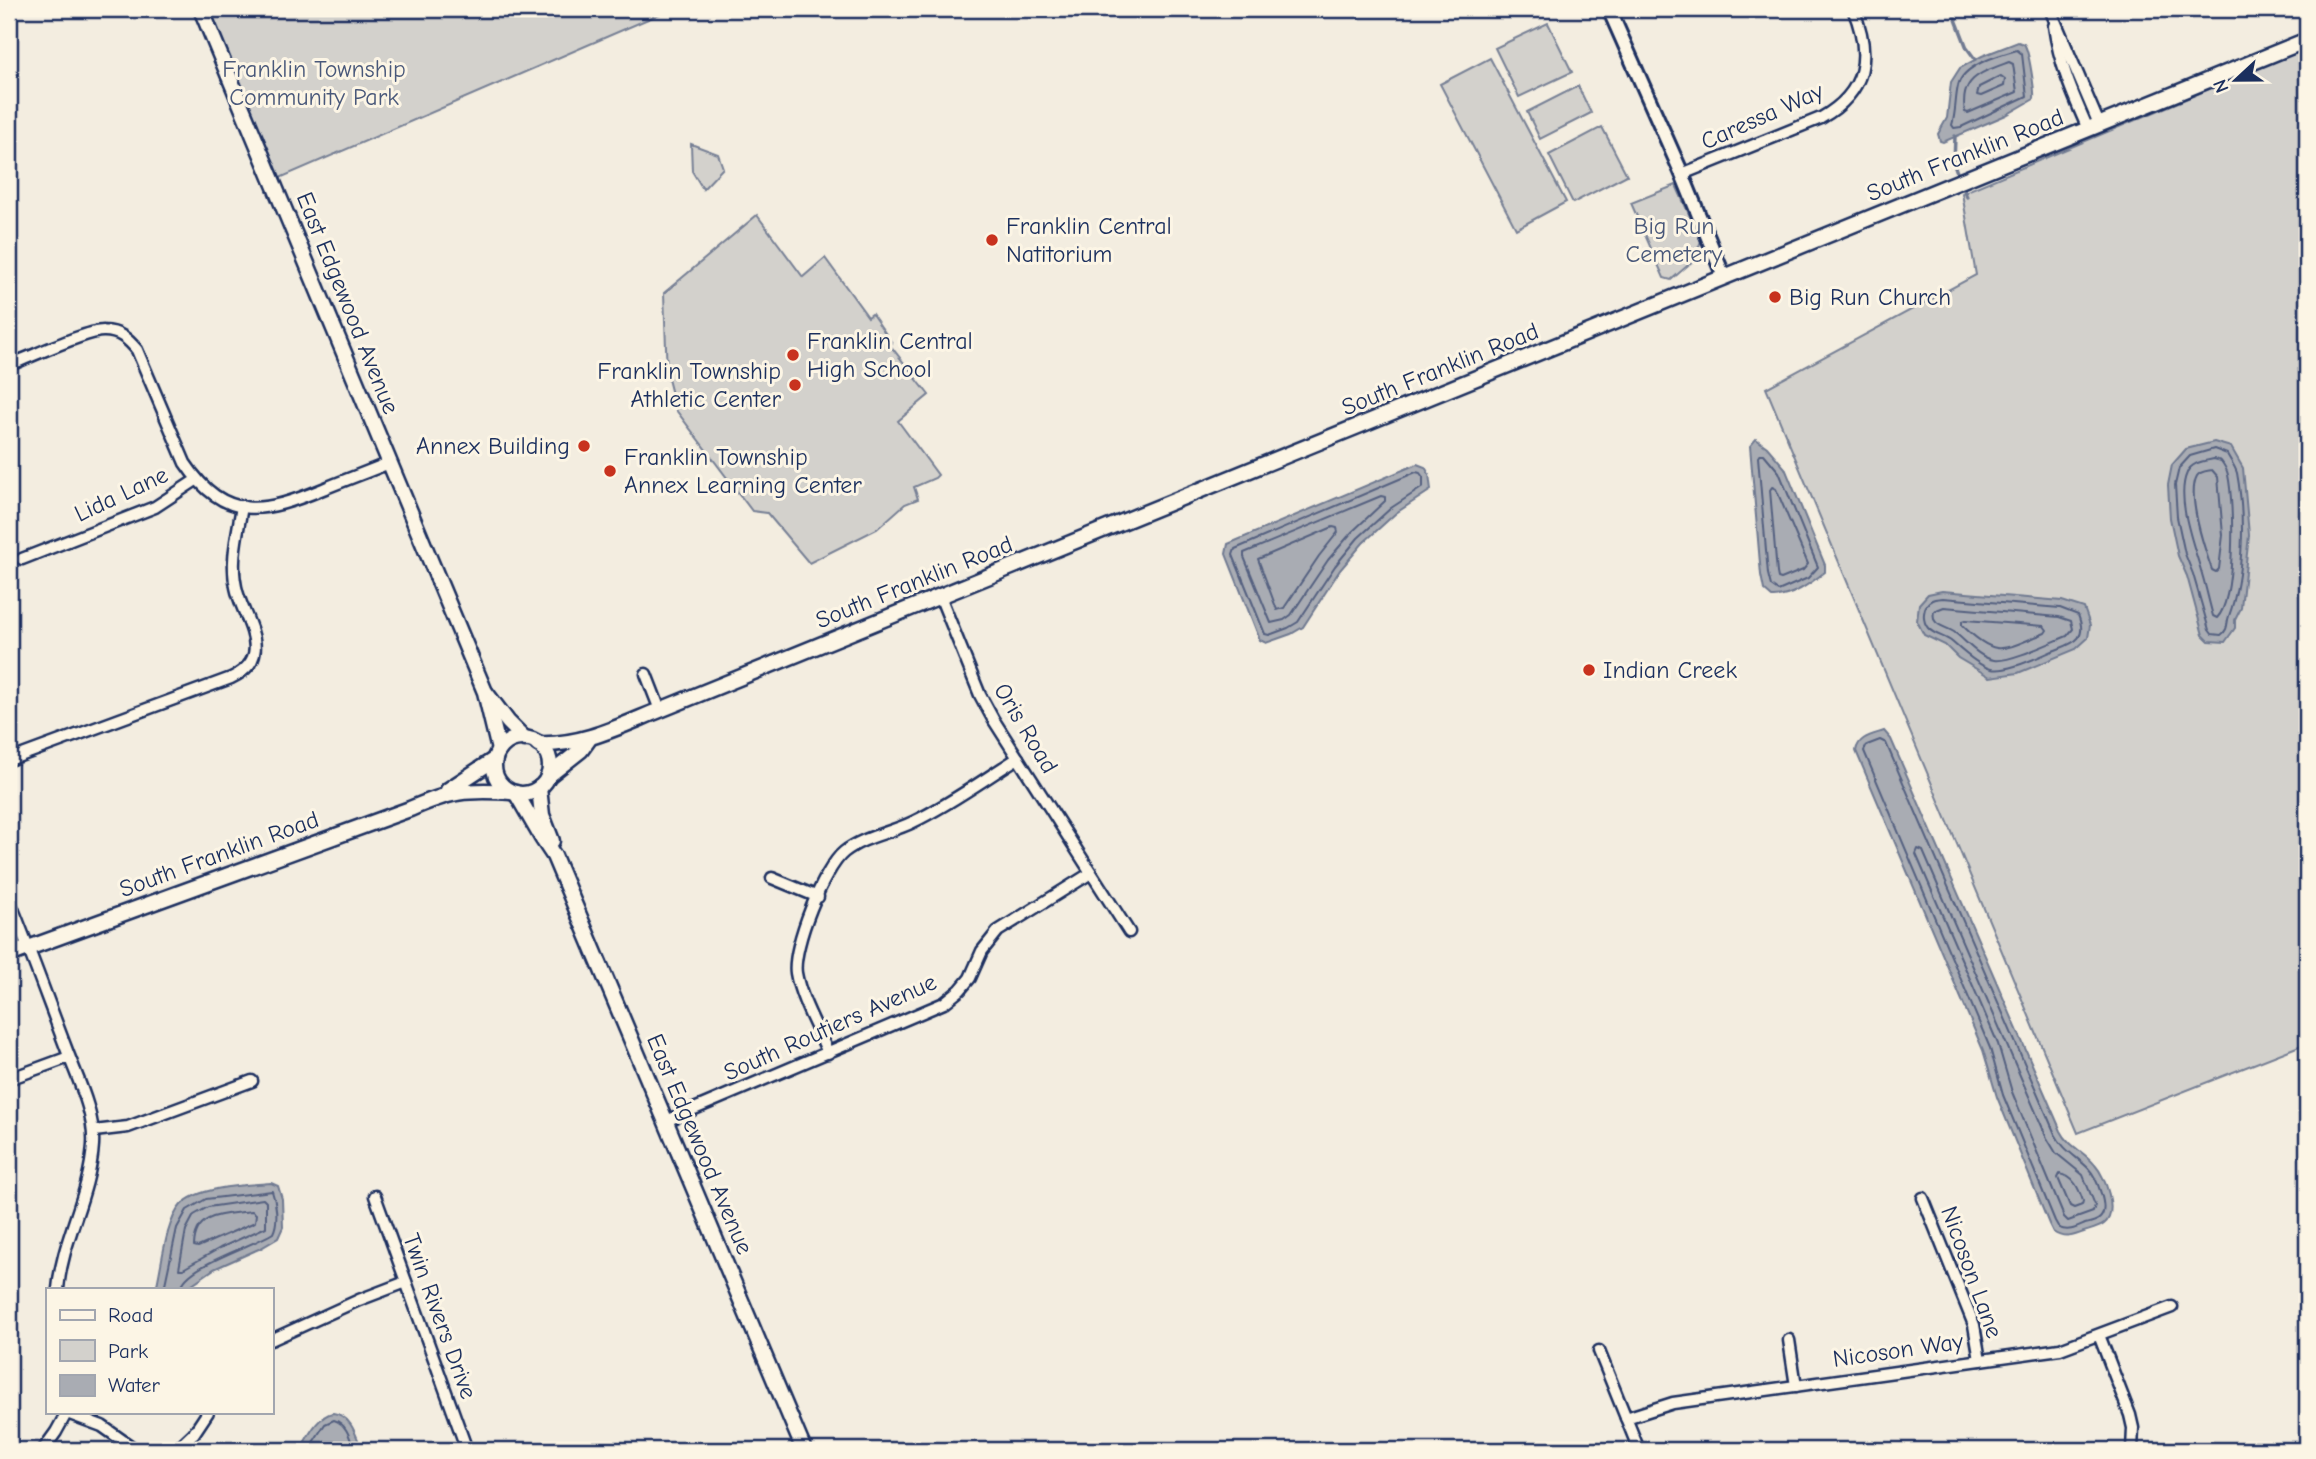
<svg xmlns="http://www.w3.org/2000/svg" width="2316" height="1459" font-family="'Comic Neue',sans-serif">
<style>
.green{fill:#d3d1cc;stroke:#778095;stroke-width:2}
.water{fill:#a9acb3;stroke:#707a91;stroke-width:2}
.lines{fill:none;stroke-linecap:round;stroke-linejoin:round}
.shore{stroke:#546180;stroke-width:2}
.stream{stroke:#707a91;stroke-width:3.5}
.minor-casing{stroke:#1b2f5e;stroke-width:15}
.tertiary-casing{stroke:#1b2f5e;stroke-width:18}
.secondary-casing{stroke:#1b2f5e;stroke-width:19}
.minor{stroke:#fcf5e5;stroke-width:10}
.tertiary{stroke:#fcf5e5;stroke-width:12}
.secondary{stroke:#fcf5e5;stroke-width:14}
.poi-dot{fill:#c8321e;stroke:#fcf5e5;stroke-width:2.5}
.labels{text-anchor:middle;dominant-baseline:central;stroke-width:6;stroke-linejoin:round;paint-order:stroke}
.park-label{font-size:24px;fill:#49587a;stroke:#fcf5e5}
.street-label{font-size:24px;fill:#1b2f5e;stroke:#fcf5e5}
.poi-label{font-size:24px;fill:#1b2f5e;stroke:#fcf5e5;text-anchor:start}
</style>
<rect width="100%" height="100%" fill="#f3ede0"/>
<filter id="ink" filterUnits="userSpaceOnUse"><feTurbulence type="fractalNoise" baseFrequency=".0143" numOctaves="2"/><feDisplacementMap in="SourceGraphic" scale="14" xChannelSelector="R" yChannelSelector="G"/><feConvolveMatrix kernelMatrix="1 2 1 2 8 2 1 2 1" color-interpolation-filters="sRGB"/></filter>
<g filter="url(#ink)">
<g class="green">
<path d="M204,9h459l-1,4 -389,168z"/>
<path d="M1548,23l24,49 -53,25 -24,-49z"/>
<path d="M2307,48v995l-229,90 -312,-745 210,-113 -14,-82z"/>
<path d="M1490,58l76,144 -50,27 -76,-145z"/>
<path d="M1578,86l13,27 -51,26 -13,-27z"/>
<path d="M1602,127l25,48 -54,28 -24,-48z"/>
<path d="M691,144l27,10 5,14 -20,21 -11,-18z"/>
<path d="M1676,185l25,56 -8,20 -22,19 -7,-2 -33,-75z"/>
<path d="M757,215l46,62 22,-19 43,59 4,-3 20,29 -2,2 39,50 -31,26 40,54 -3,3 -21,9 4,12 -13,5 -28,25 -68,34 -42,-50 -15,-2 -76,-101 -9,-35 -3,-82z"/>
</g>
<g class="water">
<path d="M2018,42l6,2c5,6 11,47 10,55l-28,16 -63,27 -3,-1 -2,-7 9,-16 4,-36 9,-14 22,-12z"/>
<path d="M1756,439l11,8 18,21 40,97v7c-14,11 -34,26 -53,25l-8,-7 -3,-15 -11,-129z"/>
<path d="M2214,442l17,5 12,21 6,67 -8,73 -6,12v8l-10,14 -16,-1 -6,-6 -16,-59 -9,-20 -8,-38 -2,-33 4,-20 14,-16z"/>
<path d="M1417,464l8,3 4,7 2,16 -35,23 -33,30 -23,27 -37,57 -12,7 -25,9 -6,-3 -34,-86 2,-10z"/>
<path d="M1942,591l120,10 22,7 6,17 -2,13 -12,11 -58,24 -28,4 -32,-19 -13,-13 -21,-10 -7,-14 2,-17 9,-10z"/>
<path d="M1884,731l7,8 170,392c8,16 23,20 34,34 10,11 24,47 9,59 -5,4 -14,6 -20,8 -12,4 -19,8 -31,0l-4,-8 -52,-127 -14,-47 -127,-299c2,-14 16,-16 28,-20z"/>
<path d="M271,1183l7,3 4,13 1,28 -5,11 -17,10 -47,21 -29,20h-29c6,-23 9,-66 25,-84 18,-19 65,-20 90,-22z"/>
<path d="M333,1413c18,2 23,22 29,37h-62c8,-13 17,-34 33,-37z"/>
</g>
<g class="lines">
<g class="shore">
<path d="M2017,50l5,4 5,42 -66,31 -7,1 -2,-3c4,-13 3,-26 6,-39 4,-21 41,-31 59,-36z"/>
<path d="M2009,62l4,2 4,28 -49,21 -3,-1c-6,-34 17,-40 44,-50z"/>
<path d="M2001,76l4,3 -1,7 -23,10 -4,-1 2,-8z"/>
<path d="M2214,449l13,5c3,6 8,12 10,19 8,43 7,102 -8,143 -3,8 0,13 -8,19l-9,-1 -3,-4 -16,-56 -8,-20 -8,-37 -2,-32 4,-17 11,-12z"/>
<path d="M1760,454h4l15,18 39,95 -10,11 -30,13 -7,-5 -3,-12 -10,-117z"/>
<path d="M2214,459l7,2c3,4 6,9 7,14 6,28 8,124 -11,143l-4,-2c-4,-14 -7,-29 -11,-42 -7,-26 -27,-75 -15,-101 4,-11 17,-12 27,-14z"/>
<path d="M2212,470l6,7 5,58 -4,34 -3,3 -4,-2c-7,-20 -26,-74 -15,-94 3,-5 10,-5 15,-6z"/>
<path d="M1416,472l4,1 3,4v10l-32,21 -33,30 -23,28 -37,56 -10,6 -19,7 -4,-1 -32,-79 2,-6z"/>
<path d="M1772,487l4,2 32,75 -5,6 -22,9 -3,-1 -1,-5 -7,-83z"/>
<path d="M1381,496l4,1v4l-33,31 -24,28 -37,55 -7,5 -13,3 -27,-66v-4z"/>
<path d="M1333,527l4,1 1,4 -19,24 -35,52 -7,2 -19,-51z"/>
<path d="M1943,598l117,10 18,7c9,22 -1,27 -20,34 -17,6 -50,24 -67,20 -13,-3 -30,-19 -39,-27 -7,-6 -18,-7 -24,-14 -6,-7 -6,-23 4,-28 4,-2 7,-1 11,-2z"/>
<path d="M1944,607l115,10 12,4 2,8 -6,7c-15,6 -59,27 -73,24 -15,-2 -29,-20 -40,-28 -11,-7 -23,-6 -20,-21z"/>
<path d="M1965,620l79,6 3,4 -2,3c-41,16 -48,27 -83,-8v-4z"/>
<path d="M1880,740l6,3 169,391c8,16 21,22 33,34 8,8 22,41 12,50 -3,3 -10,5 -15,6 -9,4 -16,8 -26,4l-4,-7 -52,-126 -13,-47 -126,-297 3,-6z"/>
<path d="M1918,849l5,2 124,287 9,15 27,22 12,30 -2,7 -25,9 -4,-4 -52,-125 -14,-48 -82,-190z"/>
<path d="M2060,1174c14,2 19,15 23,27l-1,4 -8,3 -4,-2 -12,-28z"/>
<path d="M263,1199l3,3v25l-46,21 -37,21h-4l7,-39 8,-15 14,-8z"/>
<path d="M252,1211l4,3 -1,8 -57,25 -4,-1c1,-35 31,-31 58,-35z"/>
<path d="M164,1289l13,-61 10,-18 19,-11 66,-8c4,11 7,30 1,42 -19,13 -90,33 -92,56"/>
<path d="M308,1450l17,-26 9,-4c13,4 16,18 20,30"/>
</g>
<g class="stream">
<path d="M1952,9l15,39 8,11"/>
<path d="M1955,136l-1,28 5,14"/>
<path d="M1962,185l5,12"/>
</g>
<defs>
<g id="minor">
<path d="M2050,9l49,115"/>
<path d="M2054,26c5,37 19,69 34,103"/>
<path d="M1682,174l139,-56c46,-26 51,-63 32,-109"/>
<path d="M9,365c20,-7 78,-35 95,-34 15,0 24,8 33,19l48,113c40,60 80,50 138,26 22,-9 44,-17 66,-26"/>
<path d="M22,559l133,-52 41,-27"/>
<path d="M940,596l40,99 13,24 136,213"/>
<path d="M646,674l14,36"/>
<path d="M9,760l222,-82c47,-22 11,-59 5,-91 -6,-26 2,-55 6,-81"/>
<path d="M772,878l46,19"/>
<path d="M9,899c20,49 38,99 57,149 11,30 29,64 27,97 -3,50 -31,95 -35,144"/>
<path d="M828,1053c-10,-24 -28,-55 -32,-80 -4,-26 28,-105 48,-121 20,-16 47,-19 69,-30 36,-17 70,-42 105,-64"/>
<path d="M9,1079l60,-22"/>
<path d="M666,1121l278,-118 16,-13 10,-12 12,-27 16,-20 93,-58"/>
<path d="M94,1131l34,-4 124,-46"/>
<path d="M375,1196l92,254"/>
<path d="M1923,1198l51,127 6,35"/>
<path d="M2099,1335l31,80 3,13 -1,22"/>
<path d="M271,1340l88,-40 47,-18"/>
<path d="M1789,1340l7,46"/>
<path d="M1599,1351l40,99"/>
<path d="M67,1413l35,13 34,24"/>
<path d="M1626,1418l47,-15 387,-54 112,-42"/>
<path d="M43,1450l13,-18 11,-20"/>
<path d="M176,1450l18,-17 14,-21"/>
</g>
<path id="tertiary" d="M1609,9l73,165 42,103"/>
<g id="secondary">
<path d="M201,9l284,683 14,58"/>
<path d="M486,693l22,29 17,17"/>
<circle cx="522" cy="766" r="28"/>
<path d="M538,744c44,2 82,-18 122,-34l1647,-670"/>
<path d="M548,776l33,-26 8,-11"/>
<path d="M539,788l3,27 10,26"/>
<path d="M448,790l47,-31"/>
<path d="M516,793l26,45 12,18 250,594"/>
<path d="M9,955l401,-146c41,-18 56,-20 101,-17"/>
</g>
</defs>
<use href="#minor" class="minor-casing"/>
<use href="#tertiary" class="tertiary-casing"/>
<use href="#secondary" class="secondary-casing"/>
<use href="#minor" class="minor"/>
<use href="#tertiary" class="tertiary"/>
<use href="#secondary" class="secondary"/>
</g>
</g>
<g class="poi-dot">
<circle cx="992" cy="240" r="7"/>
<circle cx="1775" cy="297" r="7"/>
<circle cx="793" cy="355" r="7"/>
<circle cx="795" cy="385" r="7"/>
<circle cx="584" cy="446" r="7"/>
<circle cx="610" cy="471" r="7"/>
<circle cx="1589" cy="670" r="7"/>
</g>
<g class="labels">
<g class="park-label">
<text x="314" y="69">Franklin Township<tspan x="314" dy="28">Community Park</tspan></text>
<text x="1674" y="226">Big Run<tspan x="1674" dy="28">Cemetery</tspan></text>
</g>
<g class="street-label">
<text transform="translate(1762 116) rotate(-24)">Caressa Way</text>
<text transform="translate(1965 155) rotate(-22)">South Franklin Road</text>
<text transform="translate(348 303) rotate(68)">East Edgewood Avenue</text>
<text transform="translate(1440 369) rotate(-22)">South Franklin Road</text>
<text transform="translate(121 494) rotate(-25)">Lida Lane</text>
<text transform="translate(914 582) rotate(-22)">South Franklin Road</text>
<text transform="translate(1026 728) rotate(59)">Oris Road</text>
<text transform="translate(219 854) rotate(-20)">South Franklin Road</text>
<text transform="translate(830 1027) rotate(-24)">South Routiers Avenue</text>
<text transform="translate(700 1144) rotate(67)">East Edgewood Avenue</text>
<text transform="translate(1972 1272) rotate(70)">Nicoson Lane</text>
<text transform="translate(440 1316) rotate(70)">Twin Rivers Drive</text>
<text transform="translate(1898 1350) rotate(-8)">Nicoson Way</text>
</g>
<g class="poi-label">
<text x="1006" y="226">Franklin Central<tspan x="1006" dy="28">Natitorium</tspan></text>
<text x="1789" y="297">Big Run Church</text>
<text x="807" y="341">Franklin Central<tspan x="807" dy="28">High School</tspan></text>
<text x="781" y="371" text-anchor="end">Franklin Township<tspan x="781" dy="28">Athletic Center</tspan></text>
<text x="570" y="446" text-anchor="end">Annex Building</text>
<text x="624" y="457">Franklin Township<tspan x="624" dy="28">Annex Learning Center</tspan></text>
<text x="1603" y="670">Indian Creek</text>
</g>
</g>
<rect width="2316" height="1459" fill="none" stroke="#fcf5e5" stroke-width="35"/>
<rect x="18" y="18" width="2281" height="1424" fill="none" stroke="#1b2f5e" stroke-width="2.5" filter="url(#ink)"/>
<rect x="46" y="1288" width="228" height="126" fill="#fcf5e5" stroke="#a2a6af" stroke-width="2"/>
<rect x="60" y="1310" width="35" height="10" fill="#fcf5e5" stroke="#a2a6af" stroke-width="2"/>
<text x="108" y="1322" font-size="21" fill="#1b2f5e">Road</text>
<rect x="60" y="1340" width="35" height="21" fill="#d3d1cc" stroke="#a2a6af" stroke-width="2"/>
<text x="108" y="1358" font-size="21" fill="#1b2f5e">Park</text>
<rect x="60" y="1375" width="35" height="21" fill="#a9acb3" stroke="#a2a6af" stroke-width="2"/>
<text x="108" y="1392" font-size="21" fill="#1b2f5e">Water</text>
<g transform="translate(2236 80) rotate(248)" stroke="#fcf5e5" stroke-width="5" paint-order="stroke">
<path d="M0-5L12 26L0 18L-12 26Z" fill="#1b2f5e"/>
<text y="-10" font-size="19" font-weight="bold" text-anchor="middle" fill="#1b2f5e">N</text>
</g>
</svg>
